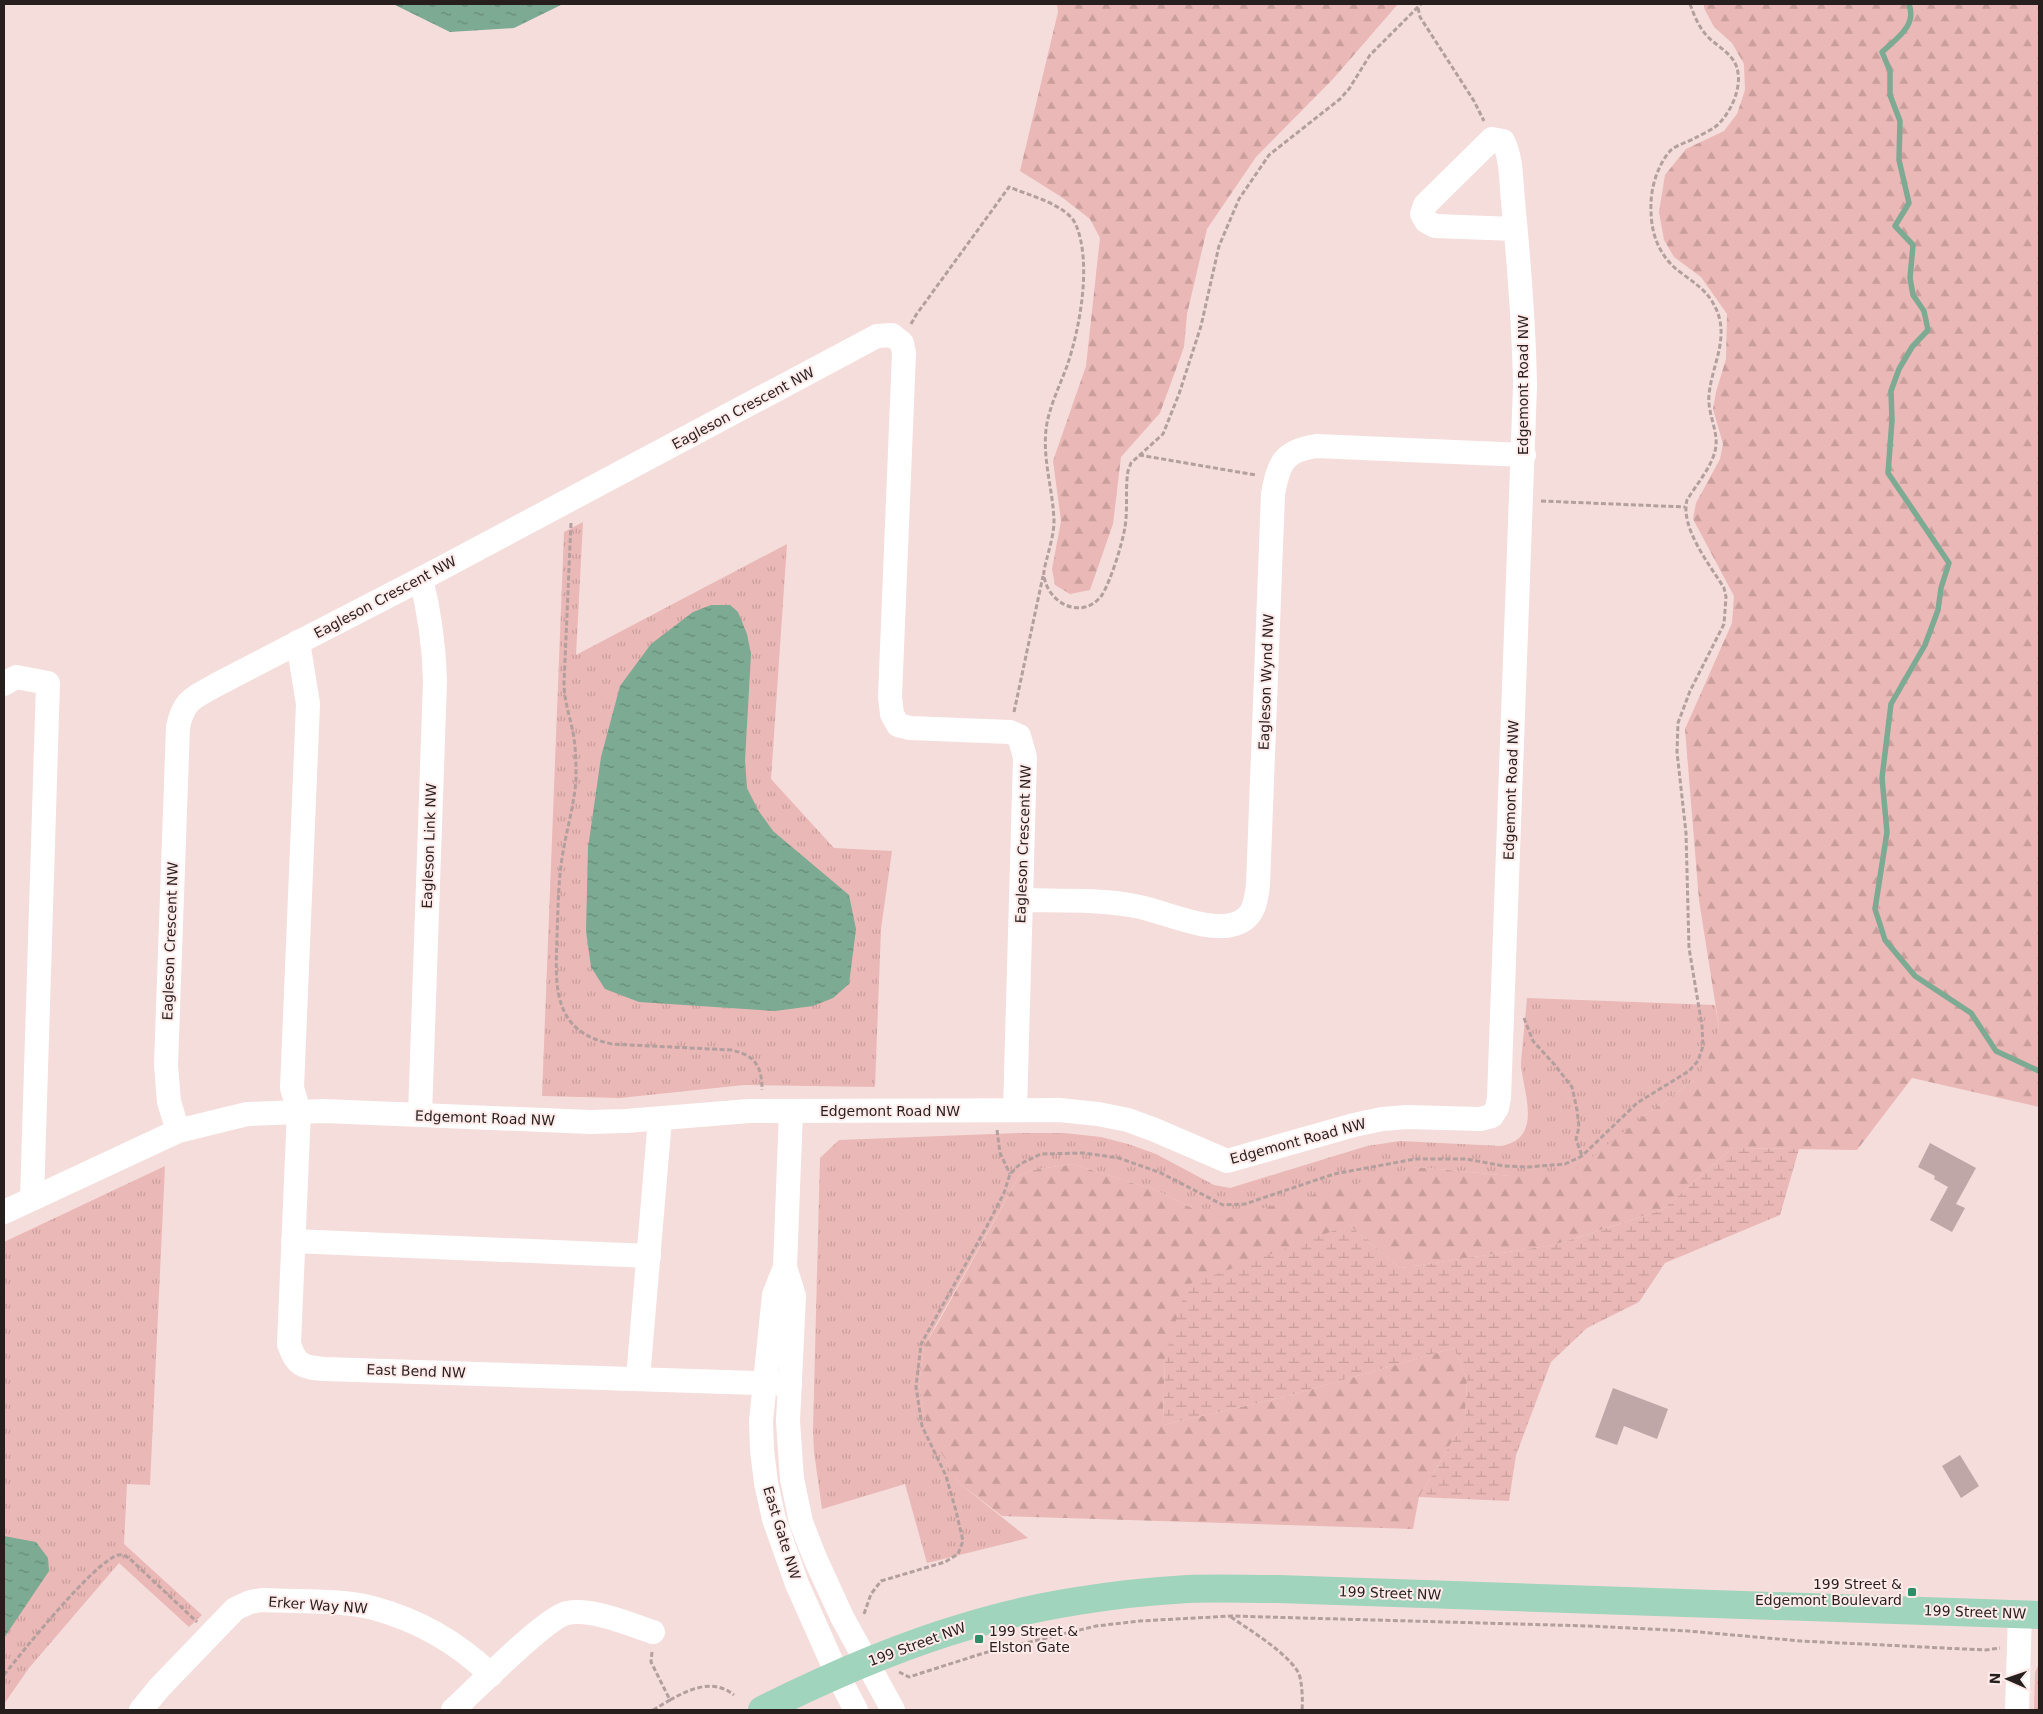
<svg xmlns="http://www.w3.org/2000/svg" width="2043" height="1714" font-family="'DejaVu Sans',sans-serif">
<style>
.forest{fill:url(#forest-firs)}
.wetland{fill:url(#wetland-marsh)}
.park{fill:url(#park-tufts)}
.water{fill:url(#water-ripples)}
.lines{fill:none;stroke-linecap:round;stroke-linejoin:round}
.stream{stroke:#7daa93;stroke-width:5.5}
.building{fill:#bea7a6}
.path{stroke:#b3a09e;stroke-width:3;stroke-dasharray:5 2.5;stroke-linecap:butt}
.minor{stroke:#fff;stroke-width:24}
.major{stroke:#a1d4bc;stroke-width:28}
.poi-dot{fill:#2f8e67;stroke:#ffebea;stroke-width:2}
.labels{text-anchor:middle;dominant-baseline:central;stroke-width:4;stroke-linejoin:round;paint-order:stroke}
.street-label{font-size:14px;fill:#271f1e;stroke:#ffebea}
.poi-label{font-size:14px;fill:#271f1e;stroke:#ffebea;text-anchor:end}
</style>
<defs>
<pattern id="forest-firs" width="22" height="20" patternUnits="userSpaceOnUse" patternTransform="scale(1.25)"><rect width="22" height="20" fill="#eab8b6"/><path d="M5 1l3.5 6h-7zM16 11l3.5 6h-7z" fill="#c99e9c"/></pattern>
<pattern id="wetland-marsh" width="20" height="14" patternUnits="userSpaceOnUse" patternTransform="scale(1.25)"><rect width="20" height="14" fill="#eab8b6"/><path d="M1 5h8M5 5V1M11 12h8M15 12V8" fill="none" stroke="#c99e9c"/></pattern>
<pattern id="park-tufts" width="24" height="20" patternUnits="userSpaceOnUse" patternTransform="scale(1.25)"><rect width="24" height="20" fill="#eab8b6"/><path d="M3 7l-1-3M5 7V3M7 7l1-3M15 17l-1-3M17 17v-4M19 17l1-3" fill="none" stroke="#c99e9c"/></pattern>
<pattern id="water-ripples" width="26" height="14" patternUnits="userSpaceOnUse" patternTransform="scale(1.25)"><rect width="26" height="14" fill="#7daa93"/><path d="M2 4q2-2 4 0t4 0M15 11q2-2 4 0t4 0" fill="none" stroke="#668a77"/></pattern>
</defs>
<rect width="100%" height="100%" fill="#f5dddb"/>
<g class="forest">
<path d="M1057,4h341l-65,75 -77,78 -49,72 -20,85 -3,33 -24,66 -39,44 -8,67 -23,66 -20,4 -15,-9 -3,-16 9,-48 -8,-60 33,-95 14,-128 -10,-19 -27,-21 -43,-27 38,-159z"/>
<path d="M1704,4h335v1103l-127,-29 -55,72 -125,-2 -70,62 -108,35 -154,23 -51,-43 -184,132 -2,68 121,-28 170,-49 13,32 -2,40 -46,77 -6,32 -411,-13 -43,-33 -32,-54 -8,-45 5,-38 14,-23 81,-147 13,-6 41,-6 85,27 36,18 95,-12 128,-30 94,9 134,-61 48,-34 26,-54 -20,-127 -14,-171 47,-106 2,-27 -41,-77 3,-16 24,-44 3,-15 -10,-35 3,-17 10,-33 1,-45 -26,-37 -27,-20 -10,-17 -5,-28 6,-37 21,-26 38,-18 13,-17 8,-24 -1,-26 -12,-21 -18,-16 -10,-19z"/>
<path d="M2039,1664v46h-5l1,-38z"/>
</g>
<path class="wetland" d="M1732,1148l67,1 -19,66 -115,48 -26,39 -52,26 -36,34 -35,93 -7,46 -90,-4 46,-77 2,-40 -13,-32 -170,49 -121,28 2,-68 22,-72 162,-60 51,43 154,-23 108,-35z"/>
<g class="park">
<path d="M583,522l-7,133 211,-111 -16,235 63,69 58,3 -11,78 -6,158 -131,-2 -124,13 -78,-2 22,-564z"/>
<path d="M1527,998l188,7 4,22 -11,32 -15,22 -48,34 -72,57 -62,4 -94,-9 -190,51 -33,-9 -36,-18 -85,-27 -41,6 -13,6 -95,170 -5,38 8,44 32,55 69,55 -101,25 -22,-79 -83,25 -8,-57 -1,-22 7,-272 19,-18 179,-7h46l37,4 27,7 28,10 58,31 16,3 137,-42 33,-5 101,5c44,-8 21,-55 20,-84z"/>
<path d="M165,1166l-15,319 -23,-1 -3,60 78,71 -13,12 -70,-64 -90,105 -25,36v-462z"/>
</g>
<g class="water">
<path d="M393,4h-1h171l-49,24 -64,4z"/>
<path d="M711,605h19l8,7 9,22 4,20 -6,106 2,28 11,22 15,21 76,64 7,34 -7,55 -16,14 -20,8 -38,5 -136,-9 -34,-13 -14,-22 -5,-36 2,-83 13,-91 19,-71 31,-42 42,-32z"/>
<path d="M4,1536l32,6 12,16 1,13 -45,67z"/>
</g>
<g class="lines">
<path class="stream" d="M1909,4c8,22 -12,34 -27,48l8,19v24l10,26 -1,39 10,43 -14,23 18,19 -3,33 3,17 11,16 4,19 -16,17 -13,22 -8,22 1,29 -4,53 61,90 -8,25 -3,22 -13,35 -34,59 -9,74 5,54 -12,77 10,31 30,36 56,37 25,38 43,20"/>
</g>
<g class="building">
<path d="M1930,1143l46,25 -20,36 9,4 -13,24 -22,-12 18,-33 -14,-8 1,-3 -17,-9z"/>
<path d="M1613,1388l55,21 -11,30 -33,-13 -7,19 -22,-8z"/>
<path d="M1960,1455l19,31 -18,12 -19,-32z"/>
</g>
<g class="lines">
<g class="path">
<path d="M1418,8l2,9 54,84 10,20"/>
<path d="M911,324l5,-9 93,-128c19,8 59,18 67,38 16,38 4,103 -9,141 -7,19 -16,37 -20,57 -6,33 6,65 7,98 0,12 -4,25 -7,37 -1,5 -4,13 -3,18 4,28 39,45 58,19 9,-15 20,-50 23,-68 3,-18 0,-38 3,-56l3,-8 32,-29 16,-40 22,-68 18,-80 20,-47 30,-44 71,-56 9,-10 21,-34 51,-51"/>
<path d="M1139,455l117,20"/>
<path d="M1541,501l144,6"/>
<path d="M571,523l-7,160c0,19 7,36 10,55 2,14 2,28 2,42 -2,26 -10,52 -14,78 -4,27 -4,53 -5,80 -2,50 -4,94 55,106l119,6c24,5 31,16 31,40"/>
<path d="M1014,712l29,-136"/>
<path d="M1524,1018l9,23 21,23 18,23 5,23 2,17 -3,12 6,17"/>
<path d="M997,1130l3,23 10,21"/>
<path d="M864,1614l7,-20 10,-13 64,-19 13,-8 5,-13 -7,-30 -10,-35 -24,-50 -6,-39 5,-43 66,-118 17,-33 6,-19 10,-10 21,-10 43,-1 35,5 42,15 62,32 22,-1 89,-30 81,-15h51l38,7 24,1 37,-3 17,-8 55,-53 52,-32 9,-10 5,-15 -1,-20 -13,-78 -3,-115 -9,-81 1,-29 12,-32 34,-67 2,-27 -2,-9c-14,-23 -44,-60 -37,-88 9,-15 24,-32 28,-49 5,-18 -8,-37 -6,-56 3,-32 23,-60 4,-92 -8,-14 -20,-21 -33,-31 -20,-15 -29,-37 -29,-62 -1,-20 6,-45 20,-60 6,-5 17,-8 24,-12 6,-3 14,-7 20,-11 14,-11 26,-36 23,-54 -2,-18 -19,-25 -30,-36 -9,-9 -14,-22 -18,-33"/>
<path d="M1231,1617c20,14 55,35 67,55 4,6 5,30 4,38"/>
<path d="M652,1652l-1,10 19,38c20,-11 43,-22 64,-5"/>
<path d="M899,1672l10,5 75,-24 112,-27 44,-5 91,-5 358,10 99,5 113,10 184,9 15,-2"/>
<path d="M4,1675c18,-23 90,-113 114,-120 5,-1 7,1 11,3l68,64"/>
<path d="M653,1710l17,-10"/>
</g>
<g class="minor">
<path d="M298,642l10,62 -16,384 7,23 -10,233c7,22 14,23 35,25l466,15"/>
<path d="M4,684l12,-7 32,6 -16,515"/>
<path d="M1021,900c38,1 77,-1 114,6 29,5 72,27 100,18 19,-6 21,-22 23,-39l15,-391c6,-32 11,-43 43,-48l208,9"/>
<path d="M791,1111l-6,156 -11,28 -13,126 1,29 4,33 8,36 23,65 40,90 19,36"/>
<path d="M420,1115l15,-434c-1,-37 -5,-67 -14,-102"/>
<path d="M178,1131l-9,-29 -3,-37 12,-338c6,-28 16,-29 38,-42l205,-106 456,-243 15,-1 10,8 2,10 -14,344 2,17 6,11 12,3 100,4 9,4 6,21 -10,353"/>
<path d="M4,1212l174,-81 69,-17 77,-3 266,11 36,-1 123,-10 310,-1 39,4 30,6 27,10 72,31 127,-36 28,-6 25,-2 73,2 12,-3 5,-8 2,-10 26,-712c-1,-62 -6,-123 -12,-185 -2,-19 -1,-43 -10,-60l-11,-2 -67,66 -3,9 4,7 9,5 80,3"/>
<path d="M293,1241l356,15"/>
<path d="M785,1267l9,29 -6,125 4,58 9,43 14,36 27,59 51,93"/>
<path d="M638,1378l22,-259"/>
<path d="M141,1710l18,-22 76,-79 15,-7 12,-2c36,2 76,-1 111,8 45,12 85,35 118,67"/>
<path d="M453,1710c21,-19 92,-92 114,-97 25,-5 62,11 86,19"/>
<path d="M2017,1710l3,-96"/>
</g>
<path class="major" d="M762,1710c66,-33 134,-63 206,-84 67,-21 149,-33 220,-37 30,-1 60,0 90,0l761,26"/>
</g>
<g class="poi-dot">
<rect x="1907" y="1587" width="10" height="10" rx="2.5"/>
<rect x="974" y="1634" width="10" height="10" rx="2.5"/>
</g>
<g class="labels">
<g class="street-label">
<text transform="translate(1523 385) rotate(-90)">Edgemont Road NW</text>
<text transform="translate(743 408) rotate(-28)">Eagleson Crescent NW</text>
<text transform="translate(385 597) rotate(-28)">Eagleson Crescent NW</text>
<text transform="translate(1266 682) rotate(-88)">Eagleson Wynd NW</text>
<text transform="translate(1511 790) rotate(-88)">Edgemont Road NW</text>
<text transform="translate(1023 844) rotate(-88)">Eagleson Crescent NW</text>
<text transform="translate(429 846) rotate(-88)">Eagleson Link NW</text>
<text transform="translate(170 941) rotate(-88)">Eagleson Crescent NW</text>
<text x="890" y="1111">Edgemont Road NW</text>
<text transform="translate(485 1118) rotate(2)">Edgemont Road NW</text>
<text transform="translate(1298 1141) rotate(-15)">Edgemont Road NW</text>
<text transform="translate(416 1371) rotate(2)">East Bend NW</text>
<text transform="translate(782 1533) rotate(73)">East Gate NW</text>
<text transform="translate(1390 1593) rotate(2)">199 Street NW</text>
<text transform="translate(318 1605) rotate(4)">Erker Way NW</text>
<text transform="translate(1975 1612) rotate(2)">199 Street NW</text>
<text transform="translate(917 1644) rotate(-20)">199 Street NW</text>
</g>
<g class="poi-label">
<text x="1902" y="1584">199 Street &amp;<tspan x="1902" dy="16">Edgemont Boulevard</tspan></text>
<text x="989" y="1631" text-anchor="start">199 Street &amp;<tspan x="989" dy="16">Elston Gate</tspan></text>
</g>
</g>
<rect width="2043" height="1714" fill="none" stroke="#271f1e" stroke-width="10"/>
<g transform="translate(2008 1679) rotate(272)" stroke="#ffebea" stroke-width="4" paint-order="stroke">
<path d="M0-4L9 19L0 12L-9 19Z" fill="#271f1e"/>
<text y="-8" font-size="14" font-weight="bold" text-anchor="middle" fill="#271f1e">N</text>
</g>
</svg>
